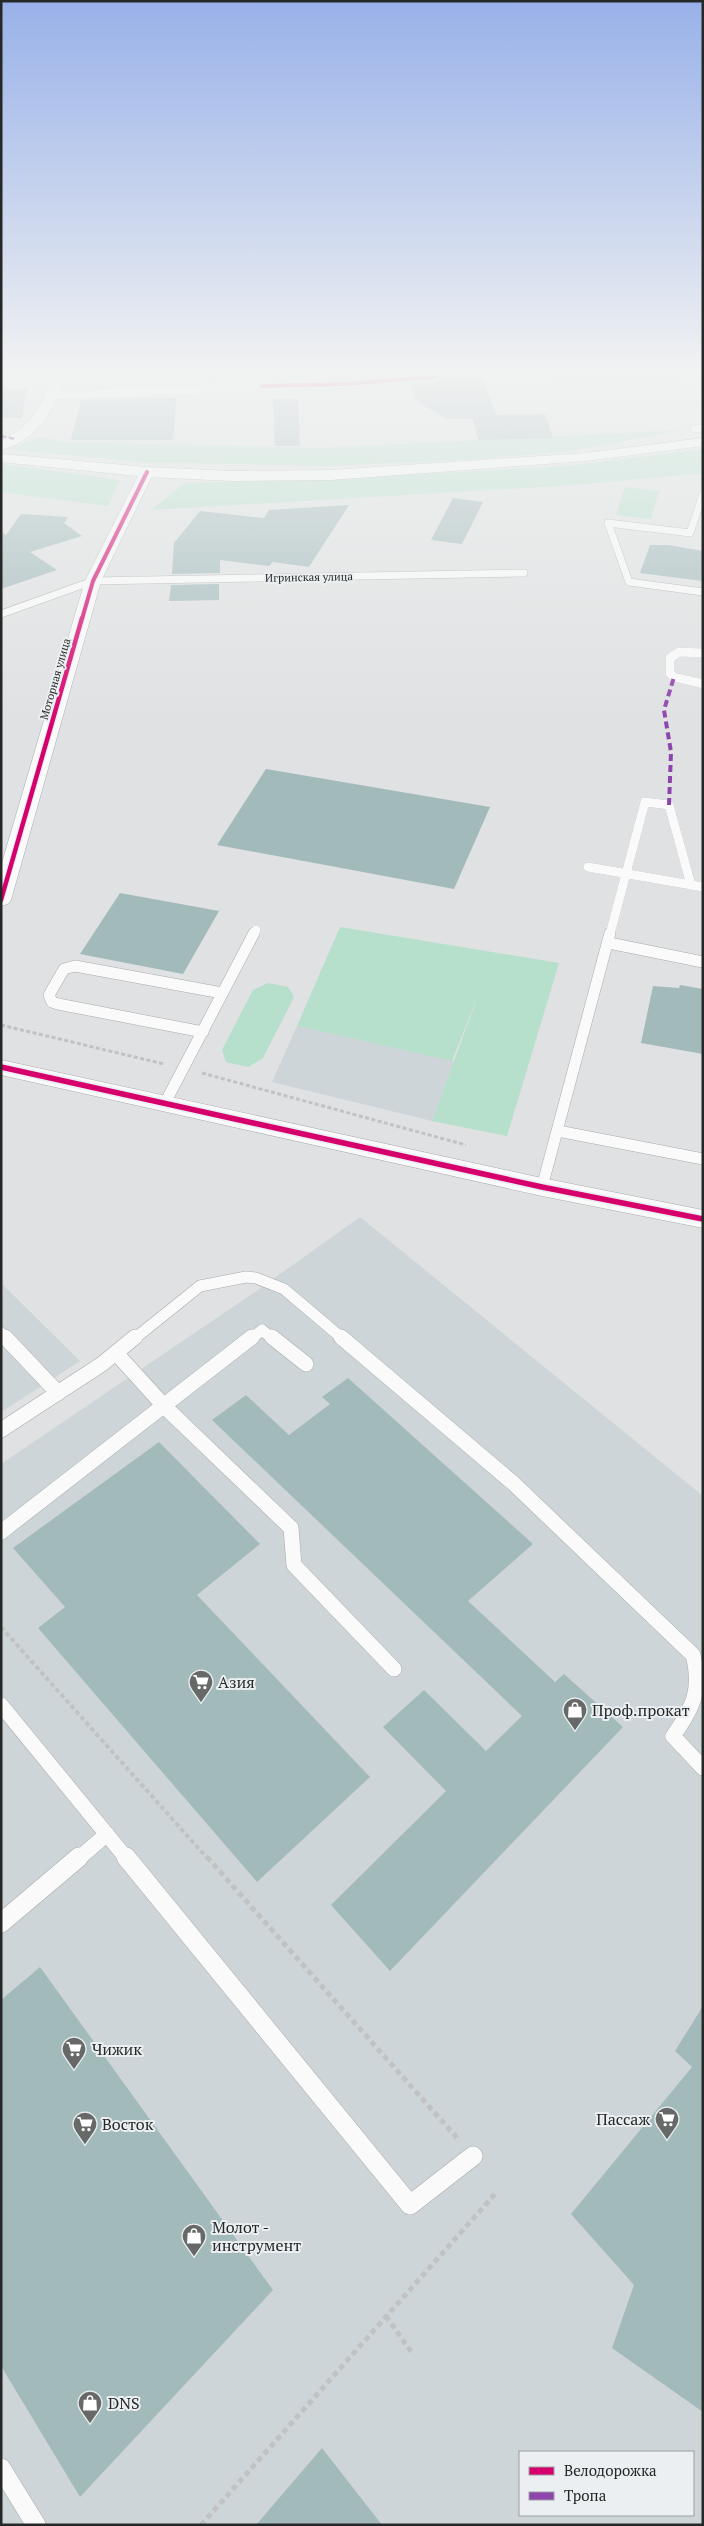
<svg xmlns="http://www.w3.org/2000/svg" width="704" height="2526" font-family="'PT Serif',serif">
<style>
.built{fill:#ced5d8;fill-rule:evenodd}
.green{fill:#b6dfcc}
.building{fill:#a3babb}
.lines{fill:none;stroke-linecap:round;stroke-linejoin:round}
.service-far4-casing{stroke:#a9abab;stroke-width:8}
.service-far3-casing{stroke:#a9abab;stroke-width:9}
.service-far2-casing{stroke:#a9abab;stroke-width:12}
.service-far1-casing{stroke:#a9abab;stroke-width:16}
.service-casing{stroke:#a9abab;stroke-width:20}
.minor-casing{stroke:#a9abab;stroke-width:1}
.primary-casing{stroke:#a9abab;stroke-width:1}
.path-far2{stroke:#c1c2c2;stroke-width:3;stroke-dasharray:4 2.5;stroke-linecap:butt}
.path-far1{stroke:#c1c2c2;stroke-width:4;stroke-dasharray:4.5 3;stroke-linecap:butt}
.path{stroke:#c1c2c2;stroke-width:5;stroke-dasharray:5.5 4;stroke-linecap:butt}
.service-far4{stroke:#fafafb;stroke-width:7}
.service-far3{stroke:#fafafb;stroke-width:9}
.service-far2{stroke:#fafafb;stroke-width:11}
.service-far1{stroke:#fafafb;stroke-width:15}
.service{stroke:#fafafb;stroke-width:19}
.minor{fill:#fafafb;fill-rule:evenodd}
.primary{fill:#fafafb;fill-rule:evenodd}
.quiet-far1{stroke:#8e44ad;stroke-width:2.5;stroke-dasharray:5.5 2.5;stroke-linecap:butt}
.quiet{stroke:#8e44ad;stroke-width:4;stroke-dasharray:7 4;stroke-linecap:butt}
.cycleway-far2-casing{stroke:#ebeff1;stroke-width:5.5}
.cycleway-far1-casing{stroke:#ebeff1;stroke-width:7}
.cycleway-casing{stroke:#ebeff1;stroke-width:9}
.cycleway-far2{stroke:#d6006c;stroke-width:4}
.cycleway-far1{stroke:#d6006c;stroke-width:4.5}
.cycleway{stroke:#d6006c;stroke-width:5.5}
.labels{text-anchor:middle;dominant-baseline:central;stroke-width:4;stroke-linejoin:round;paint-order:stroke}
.far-street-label{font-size:11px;fill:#262828;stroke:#ebeff1}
.near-poi-label{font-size:16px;fill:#262828;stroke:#ebeff1;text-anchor:start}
</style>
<rect width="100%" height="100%" fill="#dfe1e2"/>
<g class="built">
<path d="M297,1026l157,35 -22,60 -160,-39z"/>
<path d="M360,1217l343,279v1029h-702v-1061l254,-172zM520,2452h173v63h-173z"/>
<path d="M1,1283l79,78 -79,51z"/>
</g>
<g class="green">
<path d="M549,374h135c-18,14 -104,7 -131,7z"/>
<path d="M681,430l-110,21 -105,9 -142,6 -184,-4 -133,-13 35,-12 21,5 261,6z"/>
<path d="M703,449v24l-129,12 -423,25 34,-27 147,-4 235,-13z"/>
<path d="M1,464l119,16 -12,26 -107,-14z"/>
<path d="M625,487l34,4 -8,28 -35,-4z"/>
<path d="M340,927l219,36 -52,173 -75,-15 48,-131 -28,71 -155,-35z"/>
<path d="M268,983l20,4 6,10 -31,61 -15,9 -22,-5 -4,-12 31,-60z"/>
</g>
<g class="building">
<path d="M439,374h43l14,41 49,-1 8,24 -75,2 -5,-21h-26l-29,-17 -7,-17 24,-2 7,-6z"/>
<path d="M1,389h25l-4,29h-21z"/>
<path d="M139,398h37l-3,42h-102l10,-40z"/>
<path d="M273,399h25l2,47h-25z"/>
<path d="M453,498l30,4 -21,42 -31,-4z"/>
<path d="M349,505l-40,62 -36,-5 -4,4 -49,-6v13l-48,1 2,-31 26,-32 64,7 5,-8z"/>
<path d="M21,514l47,3 -4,6 18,13 -52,16 27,18 -56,19v-57l5,3z"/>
<path d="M650,545h19l34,6v30l-63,-8z"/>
<path d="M219,584v16l-50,1 2,-16z"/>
<path d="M266,769l224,38 -36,82 -237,-44z"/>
<path d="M120,893l99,18 -36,63 -103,-20z"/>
<path d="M680,985l23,4v65l-62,-11 12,-57 26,2z"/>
<path d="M348,1378l185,166 -65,57 87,81 9,-8 59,53 -233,244 -59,-66 115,-114 -63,-64 41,-37 62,61 36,-35 -310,-296 34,-25 43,40 41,-31 -8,-7z"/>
<path d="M159,1442l101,102 -63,51 173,182 -113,105 -219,-254 27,-21 -52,-59z"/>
<path d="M40,1967l233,323 -193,207 -79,-131v-366z"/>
<path d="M703,2006v406l-91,-64 22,-63 -63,-71 121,-147 -17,-16z"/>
<path d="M322,2448l60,77h-126z"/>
</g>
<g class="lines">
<defs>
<g id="service-far4">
<path d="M694,429l9,-1"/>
<path d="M703,494l-13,39 -82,-10 21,59 74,10"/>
<path d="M1,614l92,-33 431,-8"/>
</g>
<g id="service-far3">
<path d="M703,653l-24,-1 -9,6v15l4,4 29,7"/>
<path d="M588,867l115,20"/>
<path d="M254,934l2,-4"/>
<path d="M610,934l35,-132 24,3 22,80"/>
</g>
<g id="service-far2">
<path d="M609,943l94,19"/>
<path d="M203,1032l-145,-28 -6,-2 -3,-7 15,-26 11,-3 147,27"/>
<path d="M165,1103l89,-170"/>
<path d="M558,1131l145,28"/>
<path d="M542,1187l68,-254"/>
<path d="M1,1333l5,6"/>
<path d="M134,1339l66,-53 46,-9 10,1 28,11 59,50"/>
<path d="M251,1339l11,-9 11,9"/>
</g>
<g id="service-far1">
<path d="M5,1337l53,56"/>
<path d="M272,1337l34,27"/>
<path d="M341,1337l172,146 180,172c9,35 0,53 -20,81l30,32"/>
<path d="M116,1353l49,54 126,121 3,37 100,104"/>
<path d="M1,1430l101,-66 33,-27"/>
<path d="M1,1532l251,-195"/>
<path d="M1,1705l126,154"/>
<path d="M78,1859l29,-25"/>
</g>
<g id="service">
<path d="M126,1857l284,348 63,-49"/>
<path d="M1,1923l78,-66"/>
<path d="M1,2468l35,57"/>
</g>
<g id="minor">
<path d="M50,374h12l-3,17 198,-9 2,-8h12l-2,8 76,-2 82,-6h9l4,3 -6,4 -89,7 -289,11c-9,23 -30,45 -55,51v-9c32,-18 42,-32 49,-67z"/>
<path d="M147,468l7,4 -53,109 -90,319 -3,4 -7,2v-40l84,-285 55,-109z"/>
<path d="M1,1060l541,118 161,32v18l-161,-32 -541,-121z"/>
</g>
<path id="primary" d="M703,438v8l-117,15 -255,19 -98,1 -86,-4 -146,-15v-8l146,13 86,4 98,-1 255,-17z"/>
</defs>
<use href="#service-far4" class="service-far4-casing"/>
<use href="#service-far3" class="service-far3-casing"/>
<use href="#service-far2" class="service-far2-casing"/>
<use href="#service-far1" class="service-far1-casing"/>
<use href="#service" class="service-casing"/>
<use href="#minor" class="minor-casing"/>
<use href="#primary" class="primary-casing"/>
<g class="path-far2">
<path d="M1,1025l163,39"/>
<path d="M202,1073l264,72"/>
</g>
<path class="path-far1" d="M1,1627l207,232"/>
<g class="path">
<path d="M207,1857l251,282"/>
<path d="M386,2316l26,37"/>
<path d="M201,2525l294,-331"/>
</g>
<use href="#service-far4" class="service-far4"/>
<use href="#service-far3" class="service-far3"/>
<use href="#service-far2" class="service-far2"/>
<use href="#service-far1" class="service-far1"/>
<use href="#service" class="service"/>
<use href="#minor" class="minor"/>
<use href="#primary" class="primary"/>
<path class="quiet-far1" d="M1,436l14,3"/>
<path class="quiet" d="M669,805l2,-53 -7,-42 10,-33"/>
<defs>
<g id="cycleway-far2">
<path d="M262,386l83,-2 89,-7"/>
<path d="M82,619l11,-38 54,-109"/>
</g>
<path id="cycleway-far1" d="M1,900l81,-282"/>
<path id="cycleway" d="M1,1067l541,120 161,32"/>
</defs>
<use href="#cycleway-far2" class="cycleway-far2-casing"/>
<use href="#cycleway-far1" class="cycleway-far1-casing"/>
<use href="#cycleway" class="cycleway-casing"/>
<use href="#cycleway-far2" class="cycleway-far2"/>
<use href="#cycleway-far1" class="cycleway-far1"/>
<use href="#cycleway" class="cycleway"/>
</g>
<linearGradient id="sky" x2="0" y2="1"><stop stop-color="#98b1e9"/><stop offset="0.51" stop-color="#f1f2f2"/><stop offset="1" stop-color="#f1f2f2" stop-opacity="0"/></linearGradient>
<rect width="704" height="727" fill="url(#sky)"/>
<defs>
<symbol id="supermarket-pin" viewBox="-11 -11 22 30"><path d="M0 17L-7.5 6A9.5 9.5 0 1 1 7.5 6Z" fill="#676969" stroke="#ebeff1"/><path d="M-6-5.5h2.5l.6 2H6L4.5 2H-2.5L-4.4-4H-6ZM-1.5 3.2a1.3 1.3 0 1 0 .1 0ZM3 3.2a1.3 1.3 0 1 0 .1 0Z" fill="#fff"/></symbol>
<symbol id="shop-pin" viewBox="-11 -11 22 30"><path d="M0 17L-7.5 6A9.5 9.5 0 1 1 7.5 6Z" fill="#676969" stroke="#ebeff1"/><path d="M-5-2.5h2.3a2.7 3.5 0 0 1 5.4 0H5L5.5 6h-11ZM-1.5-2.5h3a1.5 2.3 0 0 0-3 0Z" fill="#fff"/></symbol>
</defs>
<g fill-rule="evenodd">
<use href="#supermarket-pin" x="187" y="1668" width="28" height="38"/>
<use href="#shop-pin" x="561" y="1696" width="28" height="38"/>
<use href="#supermarket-pin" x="60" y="2035" width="28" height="38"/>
<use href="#supermarket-pin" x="653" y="2105" width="28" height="38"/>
<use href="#supermarket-pin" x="71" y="2110" width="28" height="38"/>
<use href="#shop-pin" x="180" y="2222" width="28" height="38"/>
<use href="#shop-pin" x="76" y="2389" width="28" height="38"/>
</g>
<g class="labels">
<g class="far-street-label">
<text transform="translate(309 577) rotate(-1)">Игринская улица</text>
<text transform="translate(55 679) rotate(-74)">Моторная улица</text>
</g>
<g class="near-poi-label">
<text x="218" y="1682">Азия</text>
<text x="592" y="1710">Проф.прокат</text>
<text x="92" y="2049">Чижик</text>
<text x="650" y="2119" text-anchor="end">Пассаж</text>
<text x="102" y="2124">Восток</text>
<text x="212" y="2227">Молот -<tspan x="212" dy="18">инструмент</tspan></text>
<text x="108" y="2403">DNS</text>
</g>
</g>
<rect width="704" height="2526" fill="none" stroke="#262828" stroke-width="5"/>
<rect x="519" y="2451" width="175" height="65" fill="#ebeff1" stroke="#9c9fa1"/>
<rect x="529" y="2467" width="25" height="8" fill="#d6006c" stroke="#9c9fa1"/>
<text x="564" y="2476" font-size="15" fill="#262828">Велодорожка</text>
<rect x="529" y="2492" width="25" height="8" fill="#8e44ad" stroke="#9c9fa1"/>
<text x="564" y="2501" font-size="15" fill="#262828">Тропа</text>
</svg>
